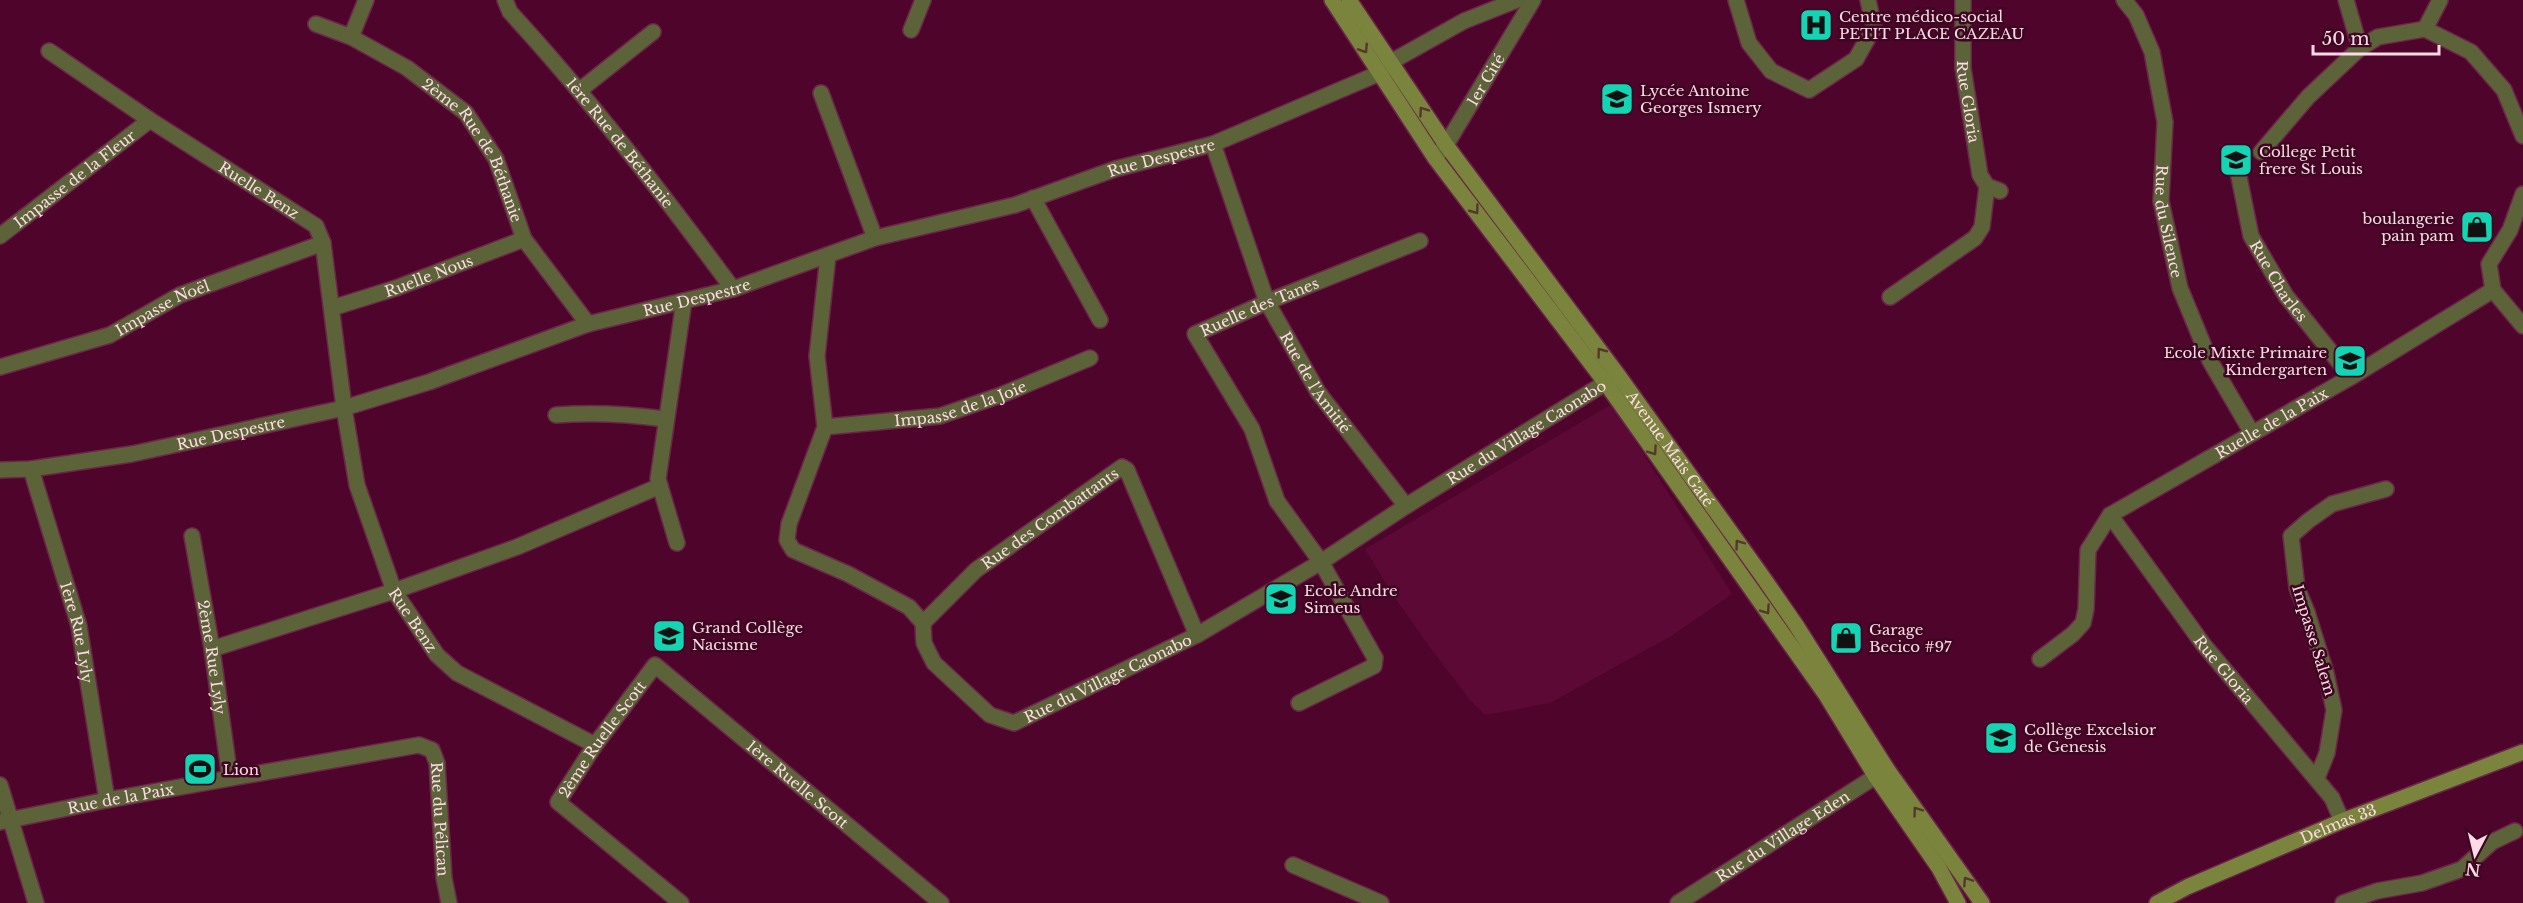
<svg xmlns="http://www.w3.org/2000/svg" width="2523" height="903" font-family="'Libre Baskerville',serif">
<style>
.built{fill:#5c0936}
.lines{fill:none;stroke-linecap:round;stroke-linejoin:round}
.street-casing{stroke:#6b2649;stroke-width:18}
.secondary-casing{stroke:#6b2649;stroke-width:18}
.street{stroke:#5d6338;stroke-width:15}
.secondary{stroke:#7a843c;stroke-width:15}
.oneway{stroke:#55382c}
.labels{text-anchor:middle;dominant-baseline:central;stroke-width:5;stroke-linejoin:round;paint-order:stroke}
.poi-label{font-size:15px;fill:#fedae6;stroke:#3d0621;text-anchor:start}
.street-label{font-size:15px;fill:#fedae6;stroke:#3d0621}
</style>
<rect width="100%" height="100%" fill="#4f042b"/>
<path class="built" d="M1612,404l120,190 -59,41 -123,68 -65,12 -15,-15 -41,-54 -34,-48 -30,-49z"/>
<g class="lines">
<defs>
<g id="street">
<path id="s1" d="M505,0l5,12c80,87 152,181 223,277"/>
<path d="M1736,0l13,43 22,28 38,19 47,-31 18,-32 -6,-27"/>
<path id="s2" d="M1963,0v68l17,107 7,11 13,5"/>
<path id="s3" d="M2124,0l12,15 16,37 13,70 -4,79 19,87 30,73 42,72"/>
<path d="M2346,0l14,48 18,-11 47,-8 46,23 33,38 19,46"/>
<path id="s4" d="M316,24l35,13 56,31 59,45 30,46 28,80 64,85"/>
<path d="M2425,29l15,-29"/>
<path d="M911,30l12,-30"/>
<path d="M351,37l15,-37"/>
<path id="s5" d="M49,51l101,69 166,106 7,17 21,165 13,77 37,106 43,64 20,18 138,72"/>
<path d="M580,90l73,-58"/>
<path d="M821,93l54,145"/>
<path id="s6" d="M1213,144l54,158 51,90 88,114"/>
<path d="M2261,152l47,-55 52,-49"/>
<path id="s7" d="M1439,153l7,-8 87,-145"/>
<path id="s8" d="M2238,172l13,64 35,60 65,81"/>
<path d="M1033,198l67,122"/>
<path id="s9" d="M0,236l150,-116"/>
<path id="s10" d="M828,256l-11,100 8,71 -36,97 -2,16 6,10 55,24 61,33 14,16 1,20 10,20 56,52 24,8 183,-88 124,-73 85,-56 209,-129"/>
<path d="M2493,290l-4,-26 21,-34 13,-36"/>
<path d="M2493,290l30,36"/>
<path d="M1890,297l85,-59 7,-11 5,-41"/>
<path id="s11" d="M332,308l64,-20 128,-49"/>
<path id="s12" d="M0,367l110,-32 70,-40 143,-52"/>
<path d="M556,415c38,-3 72,-1 109,4"/>
<path id="s13" d="M825,427l115,-11 61,-21 89,-37"/>
<path id="s14" d="M31,469l48,157 28,174"/>
<path id="s15" d="M0,470l31,-1 101,-15 212,-46 85,-26 159,-58 145,-35 142,-51 140,-33 100,-36 98,-25 167,-71 9,-10 75,-42 53,-21"/>
<path id="s16" d="M2110,515l93,129 129,154 10,23"/>
<path id="s17" d="M192,536l20,113 18,129"/>
<path d="M677,543l-19,-64 26,-178"/>
<path id="s18" d="M923,623l53,-53 146,-103 5,3 70,165"/>
<path d="M212,649l182,-58 123,-44 143,-61"/>
<path id="s19" d="M2040,659l33,-25 10,-11 3,-14 2,-59 22,-35 241,-138 142,-87"/>
<path id="s20" d="M1299,703l75,-37 1,-8 -54,-96 -44,-61 -25,-72 -57,-95 72,-32 153,-61"/>
<path d="M2317,778l10,-25 7,-43 -8,-37 -19,-61 -10,-24 -6,-52 17,-15 24,-17 54,-15"/>
<path d="M0,785l36,118"/>
<path id="s21" d="M0,822l107,-22 312,-55 13,5 5,13 7,115 5,25"/>
<path d="M1293,865l88,38"/>
<path id="s22" d="M681,903l-123,-101 37,-57 60,-80 286,238"/>
<path id="s23" d="M1678,903l209,-134"/>
<path d="M2343,903l34,-12 45,-8 40,-14 30,-27 23,-11"/>
</g>
<g id="secondary">
<path d="M1332,0l103,158 170,224 221,313 50,82 63,91 19,35"/>
<path id="s24" d="M1349,0l97,145 172,230 142,198 36,52 91,144 95,134"/>
<path id="s25" d="M2157,903l30,-16 155,-66 181,-69"/>
</g>
</defs>
<use href="#street" class="street-casing"/>
<use href="#secondary" class="secondary-casing"/>
<use href="#street" class="street"/>
<use href="#secondary" class="secondary"/>
</g>
<defs><path id="oneway-chevron" d="M-2-3.5L2.5 0L-2 3.5" fill="none" stroke-width="1.6" stroke-linecap="round" stroke-linejoin="round" transform="scale(1.5)"/></defs>
<g class="oneway">
<use href="#oneway-chevron" transform="translate(1364 49) rotate(57)"/>
<use href="#oneway-chevron" transform="translate(1423 111) rotate(-125)"/>
<use href="#oneway-chevron" transform="translate(1475 210) rotate(53)"/>
<use href="#oneway-chevron" transform="translate(1601 352) rotate(-127)"/>
<use href="#oneway-chevron" transform="translate(1653 451) rotate(55)"/>
<use href="#oneway-chevron" transform="translate(1739 544) rotate(-126)"/>
<use href="#oneway-chevron" transform="translate(1766 610) rotate(55)"/>
<use href="#oneway-chevron" transform="translate(1917 811) rotate(-126)"/>
<use href="#oneway-chevron" transform="translate(1967 881) rotate(-123)"/>
</g>
<defs>
<symbol id="hospital-square" viewBox="-11 -11 22 22"><rect x="-9" y="-9" width="18" height="18" rx="4" fill="#13d5b3" stroke="#3d0621"/><path d="M-5-5h3v3.5h4V-5h3V5h-3V1.5h-4V5h-3Z" fill="#111"/></symbol>
<symbol id="school-square" viewBox="-11 -11 22 22"><rect x="-9" y="-9" width="18" height="18" rx="4" fill="#13d5b3" stroke="#3d0621"/><path d="M0-5L7-2L0 1L-7-2ZM-4 1L0 2.5L4 1V4Q0 6-4 4Z" fill="#111"/></symbol>
<symbol id="shop-square" viewBox="-11 -11 22 22"><rect x="-9" y="-9" width="18" height="18" rx="4" fill="#13d5b3" stroke="#3d0621"/><path d="M-5-2.5h2.3a2.7 3.5 0 0 1 5.4 0H5L5.5 6h-11ZM-1.5-2.5h3a1.5 2.3 0 0 0-3 0Z" fill="#111"/></symbol>
<symbol id="stadium-square" viewBox="-11 -11 22 22"><rect x="-9" y="-9" width="18" height="18" rx="4" fill="#13d5b3" stroke="#3d0621"/><path d="M0-5a6.5 5 0 1 0 0 10a6.5 5 0 1 0 0-10ZM-3.5-1.8h7v3.6h-7Z" fill="#111"/></symbol>
</defs>
<g fill-rule="evenodd">
<use href="#hospital-square" x="1797" y="6" width="38" height="38"/>
<use href="#school-square" x="1598" y="80" width="38" height="38"/>
<use href="#school-square" x="2217" y="141" width="38" height="38"/>
<use href="#shop-square" x="2458" y="208" width="38" height="38"/>
<use href="#school-square" x="2331" y="342" width="38" height="38"/>
<use href="#school-square" x="1262" y="580" width="38" height="38"/>
<use href="#school-square" x="650" y="617" width="38" height="38"/>
<use href="#shop-square" x="1827" y="619" width="38" height="38"/>
<use href="#school-square" x="1982" y="719" width="38" height="38"/>
<use href="#stadium-square" x="181" y="750" width="38" height="38"/>
</g>
<g class="labels">
<g class="poi-label">
<text x="1839" y="16">Centre médico-social<tspan x="1839" dy="17">PETIT PLACE CAZEAU</tspan></text>
<text x="1640" y="90">Lycée Antoine<tspan x="1640" dy="17">Georges Ismery</tspan></text>
<text x="2259" y="151">College Petit<tspan x="2259" dy="17">frere St Louis</tspan></text>
<text x="2454" y="218" text-anchor="end">boulangerie<tspan x="2454" dy="17">pain pam</tspan></text>
<text x="2327" y="352" text-anchor="end">Ecole Mixte Primaire<tspan x="2327" dy="17">Kindergarten</tspan></text>
<text x="1304" y="590">Ecole Andre<tspan x="1304" dy="17">Simeus</tspan></text>
<text x="692" y="627">Grand Collège<tspan x="692" dy="17">Nacisme</tspan></text>
<text x="1869" y="629">Garage<tspan x="1869" dy="17">Becico #97</tspan></text>
<text x="2024" y="729">Collège Excelsior<tspan x="2024" dy="17">de Genesis</tspan></text>
<text x="223" y="769">Lion</text>
</g>
<g class="street-label">
<text stroke="none"><textPath href="#s7" startOffset="87">1er Cité</textPath></text>
<text stroke="none"><textPath href="#s2" startOffset="102">Rue Gloria</textPath></text>
<text stroke="none"><textPath href="#s1" startOffset="184">1ère Rue de Béthanie</textPath></text>
<text stroke="none"><textPath href="#s4" startOffset="210">2ème Rue de Béthanie</textPath></text>
<text stroke="none"><textPath href="#s15" startOffset="1206">Rue Despestre</textPath></text>
<text stroke="none"><textPath href="#s9" startOffset="94">Impasse de la Fleur</textPath></text>
<text stroke="none"><textPath href="#s5" startOffset="252">Ruelle Benz</textPath></text>
<text stroke="none"><textPath href="#s3" startOffset="231">Rue du Silence</textPath></text>
<text stroke="none"><textPath href="#s11" startOffset="102">Ruelle Nous</textPath></text>
<text stroke="none"><textPath href="#s8" startOffset="118">Rue Charles</textPath></text>
<text stroke="none"><textPath href="#s15" startOffset="720">Rue Despestre</textPath></text>
<text stroke="none"><textPath href="#s20" startOffset="534">Ruelle des Tanes</textPath></text>
<text stroke="none"><textPath href="#s12" startOffset="174">Impasse Noël</textPath></text>
<text stroke="none"><textPath href="#s6" startOffset="261">Rue de l'Amitié</textPath></text>
<text stroke="none"><textPath href="#s13" startOffset="138">Impasse de la Joie</textPath></text>
<text stroke="none"><textPath href="#s19" startOffset="357">Ruelle de la Paix</textPath></text>
<text stroke="none"><textPath href="#s15" startOffset="234">Rue Despestre</textPath></text>
<text stroke="none"><textPath href="#s10" startOffset="1188">Rue du Village Caonabo</textPath></text>
<text stroke="none"><textPath href="#s24" startOffset="552">Avenue Maïs Gaté</textPath></text>
<text stroke="none"><textPath href="#s18" startOffset="165">Rue des Combattants</textPath></text>
<text stroke="none"><textPath href="#s5" startOffset="729">Rue Benz</textPath></text>
<text stroke="none"><textPath href="#s14" startOffset="170">1ère Rue Lyly</textPath></text>
<text transform="translate(2314 640) rotate(73)">Impasse Salem</text>
<text stroke="none"><textPath href="#s17" startOffset="123">2ème Rue Lyly</textPath></text>
<text stroke="none"><textPath href="#s16" startOffset="192">Rue Gloria</textPath></text>
<text stroke="none"><textPath href="#s10" startOffset="702">Rue du Village Caonabo</textPath></text>
<text stroke="none"><textPath href="#s22" startOffset="236">2ème Ruelle Scott</textPath></text>
<text stroke="none"><textPath href="#s22" startOffset="513">1ère Ruelle Scott</textPath></text>
<text stroke="none"><textPath href="#s21" startOffset="123">Rue de la Paix</textPath></text>
<text stroke="none"><textPath href="#s21" startOffset="510">Rue du Pélican</textPath></text>
<text stroke="none"><textPath href="#s25" startOffset="198">Delmas 33</textPath></text>
<text stroke="none"><textPath href="#s23" startOffset="124">Rue du Village Eden</textPath></text>
</g>
</g>
<g transform="translate(2475 855) rotate(187)" stroke="#3d0621" stroke-width="4.5" paint-order="stroke">
<path d="M0-4.5L10 22L0 15L-10 22Z" fill="#fedae6"/>
<text y="-9" font-size="16" font-weight="bold" text-anchor="middle" fill="#fedae6">N</text>
</g>
<path d="M2313 45v9h126v-9" fill="none" stroke="#fedae6" stroke-width="3"/>
<text x="2322" y="45" font-size="18" fill="#fedae6" stroke="#3d0621" stroke-width="4.5" paint-order="stroke">50 m</text>
</svg>
